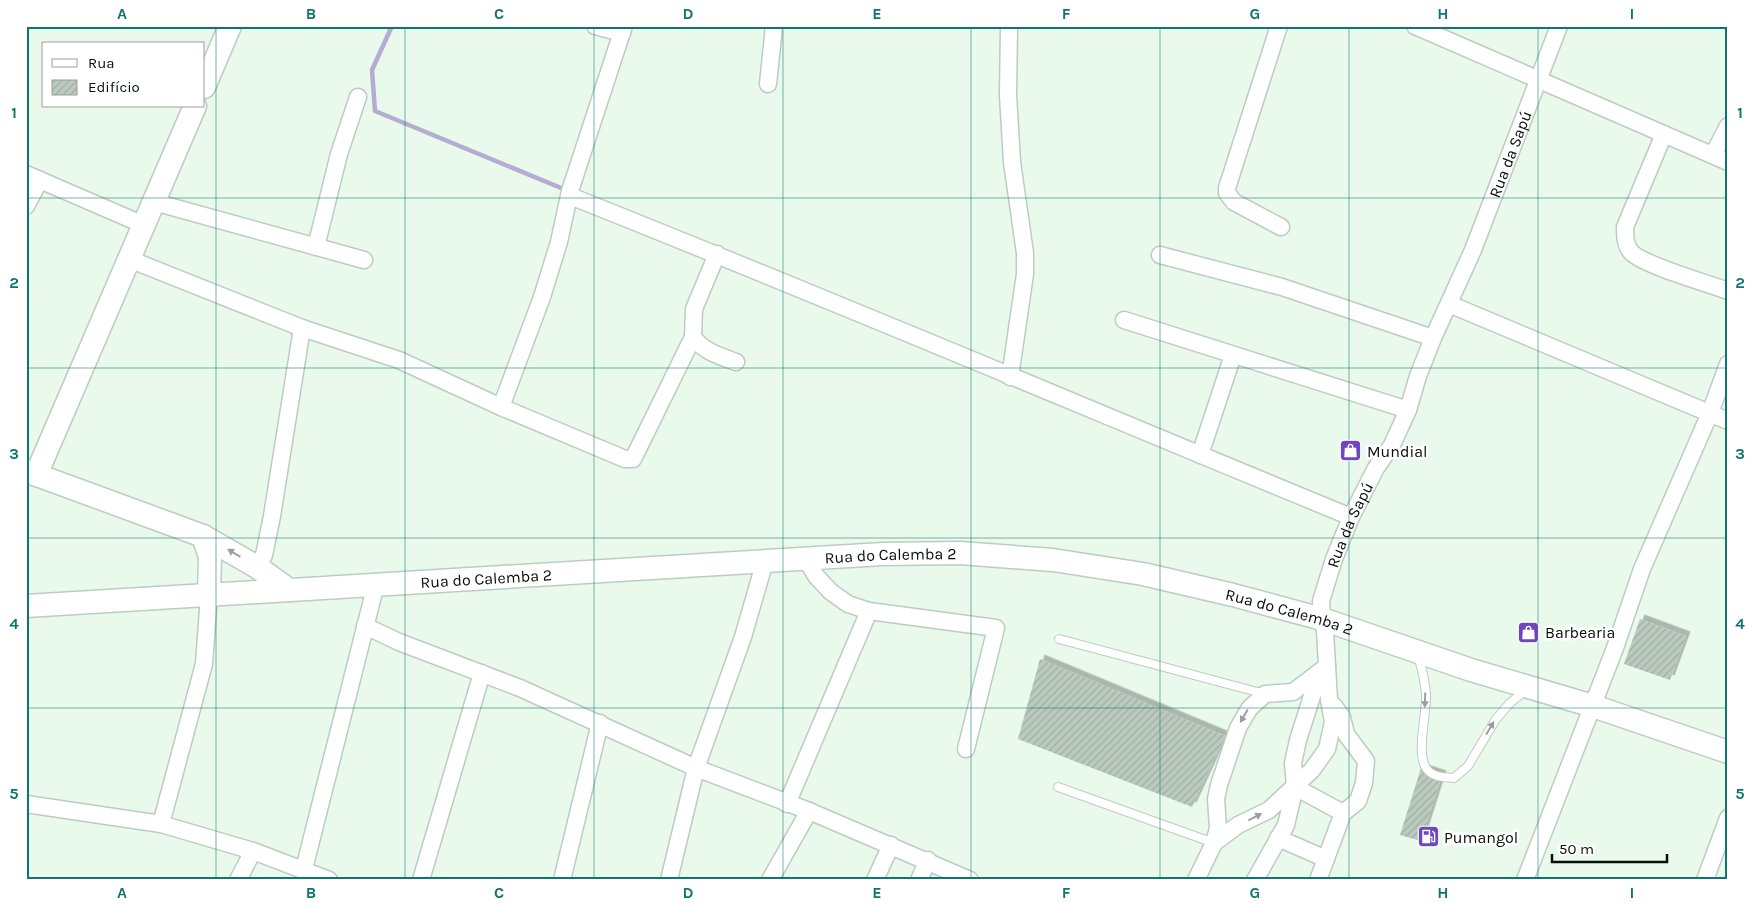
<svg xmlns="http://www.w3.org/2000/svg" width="1754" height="906" font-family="Karla,sans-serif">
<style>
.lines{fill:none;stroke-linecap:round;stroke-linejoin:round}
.stream{stroke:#b4acd3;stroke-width:4.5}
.building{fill:url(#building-hatch);filter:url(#shadow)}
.lane-casing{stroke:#bdccc0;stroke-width:10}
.street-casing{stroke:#bdccc0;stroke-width:19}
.secondary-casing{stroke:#bdccc0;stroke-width:25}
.lane{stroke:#fff;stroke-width:8}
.street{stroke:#fff;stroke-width:16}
.secondary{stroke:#fff;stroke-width:22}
.oneway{fill:#9c9f9d}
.grid{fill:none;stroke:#0f766e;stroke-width:1;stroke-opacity:0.55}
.labels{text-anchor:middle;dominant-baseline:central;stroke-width:5;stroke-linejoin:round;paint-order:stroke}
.street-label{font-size:16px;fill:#080e0a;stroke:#fff}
.poi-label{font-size:16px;fill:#080e0a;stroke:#fff;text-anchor:start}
.neatline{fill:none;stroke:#0f766e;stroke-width:2}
.grid-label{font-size:16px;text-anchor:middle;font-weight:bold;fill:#0f766e}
</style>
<defs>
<pattern id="building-hatch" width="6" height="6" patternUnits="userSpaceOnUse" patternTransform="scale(1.25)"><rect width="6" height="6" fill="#bbcabe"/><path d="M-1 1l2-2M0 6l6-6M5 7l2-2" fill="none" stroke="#9faca2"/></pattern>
<filter id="shadow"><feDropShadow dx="4.5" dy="-4.5" stdDeviation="0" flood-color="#0004"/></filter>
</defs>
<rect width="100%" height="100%" fill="#e9faed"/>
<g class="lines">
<path class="stream" d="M392,26l-20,44 3,41 191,79"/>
</g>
<g class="building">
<path d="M1640,619l46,17 -16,44 -46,-16z"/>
<path d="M1040,659l185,77 -33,71 -174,-68z"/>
<path d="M1421,768l21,7 -21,66 -21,-6z"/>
</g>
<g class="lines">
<defs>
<g id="lane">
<path d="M1059,639l206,55"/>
<path d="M1418,656c4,13 7,25 8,38 1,18 -10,59 0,74 7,10 18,9 28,10l14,-12 28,-47 14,-16 17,-14"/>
<path d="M1058,787l156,56"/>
</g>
<g id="street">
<path d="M595,26l27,7"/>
<path d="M1009,26l-1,69 4,67 13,91v21l-15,103"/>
<path d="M1279,26l-52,162v5l7,9 47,25"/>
<path d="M1415,26l313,136"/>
<path d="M768,84l6,-58"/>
<path d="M1664,134l-39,93c0,9 0,19 7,26 14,13 75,30 96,38"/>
<path d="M1713,155l15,-29"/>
<path d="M26,174l118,51"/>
<path d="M570,196c262,104 521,214 781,321"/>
<path d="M154,202l210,58"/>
<path d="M26,206l14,-26"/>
<path d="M316,247l23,-93 19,-57"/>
<path d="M717,254l-23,55 -1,28c11,15 27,19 43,25"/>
<path d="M1160,255l122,32 151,51"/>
<path d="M129,259l173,69 97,32 102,47 124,52h8l5,-10 55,-112"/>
<path d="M1449,304l279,117"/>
<path d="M1124,320l284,90"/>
<path d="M501,407l41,-110 17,-55 11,-51 54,-165"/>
<path d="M1200,455l33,-100"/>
<path d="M806,559l10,17 15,16 17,12 21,7 127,17 -30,121"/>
<path d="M257,567l7,-12 8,-39 30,-188"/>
<path d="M365,626l34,16 121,46 176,80 113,43 161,69"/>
<path d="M1334,706l8,11 4,17 20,27 -2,22 -6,18 -15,12"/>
<path d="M1295,787l48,26 -25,67"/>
<path d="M26,804l135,20 92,27 76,29"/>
<path d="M787,804l82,-193"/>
<path d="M161,824l43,-160 5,-69"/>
<path d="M1278,838l48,21"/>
<path id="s1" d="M1214,843l24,-18 31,-15 43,-40 15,-21 6,-27 -4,-22 -4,-69 -3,-12 -1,-18 13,-42 17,-42 25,-49 16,-23 16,-35 10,-34 15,-38 40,-88 86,-224"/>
<path d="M304,869l72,-285"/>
<path d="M238,880l15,-29"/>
<path d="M421,880l61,-207"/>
<path d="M562,880l38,-157"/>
<path d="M669,880l27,-112 47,-131 22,-76"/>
<path d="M770,880l39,-69"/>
<path d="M875,880l16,-35"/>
<path d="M919,880l9,-20"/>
<path d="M1196,880l18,-37 4,-15 -2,-29 3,-14 19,-57 11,-19 16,-15 28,-2 34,-26"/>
<path d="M1255,880l31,-55 9,-38 -2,-24 5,-23 14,-44 11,-24"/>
<path d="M1525,880l90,-232 27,-79 68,-156 18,-49"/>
<path d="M1705,880l23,-62"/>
</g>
<g id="secondary">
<path d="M204,87l26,-61"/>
<path d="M26,471l177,65 54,31 32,23"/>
<path d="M36,475l159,-369"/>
<path d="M203,536l7,21 -1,38"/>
<path id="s2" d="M26,606l857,-52 77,-1 93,7 90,14 90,21 89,24 149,51 122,36 135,46"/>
</g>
</defs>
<use href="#lane" class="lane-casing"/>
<use href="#street" class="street-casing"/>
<use href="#secondary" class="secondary-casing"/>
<use href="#lane" class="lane"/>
<use href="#street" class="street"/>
<use href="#secondary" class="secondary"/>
</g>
<defs><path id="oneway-solid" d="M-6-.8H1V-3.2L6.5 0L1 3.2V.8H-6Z" transform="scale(1.25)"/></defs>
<g class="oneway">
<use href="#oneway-solid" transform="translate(234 553) rotate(-149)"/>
<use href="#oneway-solid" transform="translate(1425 700) rotate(92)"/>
<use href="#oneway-solid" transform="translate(1244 716) rotate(120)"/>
<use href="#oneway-solid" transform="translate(1490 728) rotate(-59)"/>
<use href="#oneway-solid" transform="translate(1255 817) rotate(-27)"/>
</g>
<path class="grid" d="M216,26v854M405,26v854M594,26v854M783,26v854M971,26v854M1160,26v854M1349,26v854M1538,26v854M26,198h1702M26,368h1702M26,538h1702M26,708h1702"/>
<defs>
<symbol id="shop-square" viewBox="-11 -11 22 22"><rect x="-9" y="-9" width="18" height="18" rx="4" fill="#6e46be" stroke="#fff"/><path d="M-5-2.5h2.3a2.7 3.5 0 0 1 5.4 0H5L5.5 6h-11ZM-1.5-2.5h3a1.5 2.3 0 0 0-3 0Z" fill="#fff"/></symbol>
<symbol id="fuel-square" viewBox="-11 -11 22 22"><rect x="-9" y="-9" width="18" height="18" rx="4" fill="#6e46be" stroke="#fff"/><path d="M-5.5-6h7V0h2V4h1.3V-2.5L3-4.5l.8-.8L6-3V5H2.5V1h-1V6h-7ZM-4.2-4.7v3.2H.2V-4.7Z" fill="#fff"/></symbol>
</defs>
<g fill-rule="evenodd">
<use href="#shop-square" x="1338" y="438" width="25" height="25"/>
<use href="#shop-square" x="1516" y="620" width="25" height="25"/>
<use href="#fuel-square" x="1416" y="824" width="25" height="25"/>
</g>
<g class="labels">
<g class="street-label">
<text stroke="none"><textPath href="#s1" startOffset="785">Rua da Sapú</textPath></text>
<text stroke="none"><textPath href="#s1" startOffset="380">Rua da Sapú</textPath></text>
<text stroke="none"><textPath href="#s2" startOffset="866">Rua do Calemba 2</textPath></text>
<text stroke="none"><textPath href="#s2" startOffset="461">Rua do Calemba 2</textPath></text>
<text stroke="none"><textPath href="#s2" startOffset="1271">Rua do Calemba 2</textPath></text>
</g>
<g class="poi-label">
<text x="1367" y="451">Mundial</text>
<text x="1545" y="632">Barbearia</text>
<text x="1444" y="837">Pumangol</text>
</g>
</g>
<rect width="1754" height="906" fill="none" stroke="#ffffff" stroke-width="55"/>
<rect x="42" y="42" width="162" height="65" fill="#ffffff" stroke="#9c9f9d"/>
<rect x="52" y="59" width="25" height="8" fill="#ffffff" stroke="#9c9f9d"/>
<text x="88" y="68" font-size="15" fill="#080e0a">Rua</text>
<rect x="52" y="80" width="25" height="15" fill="url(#building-hatch)" stroke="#9c9f9d"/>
<text x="88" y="92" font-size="15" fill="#080e0a">Edifício</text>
<path d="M1552 854v8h115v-8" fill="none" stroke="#080e0a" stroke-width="2.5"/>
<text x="1559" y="854" font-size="15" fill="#080e0a" stroke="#ffffff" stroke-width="4" paint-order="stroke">50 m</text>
<rect x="28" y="28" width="1698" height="850" class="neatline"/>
<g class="grid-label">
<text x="122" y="19">A</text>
<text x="311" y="19">B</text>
<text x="499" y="19">C</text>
<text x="688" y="19">D</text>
<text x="877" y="19">E</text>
<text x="1066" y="19">F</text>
<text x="1255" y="19">G</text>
<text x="1443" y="19">H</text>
<text x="1632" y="19">I</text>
<text x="14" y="118">1</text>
<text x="1740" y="118">1</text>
<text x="14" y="288">2</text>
<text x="1740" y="288">2</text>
<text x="14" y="459">3</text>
<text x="1740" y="459">3</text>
<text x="14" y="629">4</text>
<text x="1740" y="629">4</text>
<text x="14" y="799">5</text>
<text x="1740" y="799">5</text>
<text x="122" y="898">A</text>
<text x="311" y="898">B</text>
<text x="499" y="898">C</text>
<text x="688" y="898">D</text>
<text x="877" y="898">E</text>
<text x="1066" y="898">F</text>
<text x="1255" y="898">G</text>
<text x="1443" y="898">H</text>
<text x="1632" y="898">I</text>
</g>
</svg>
